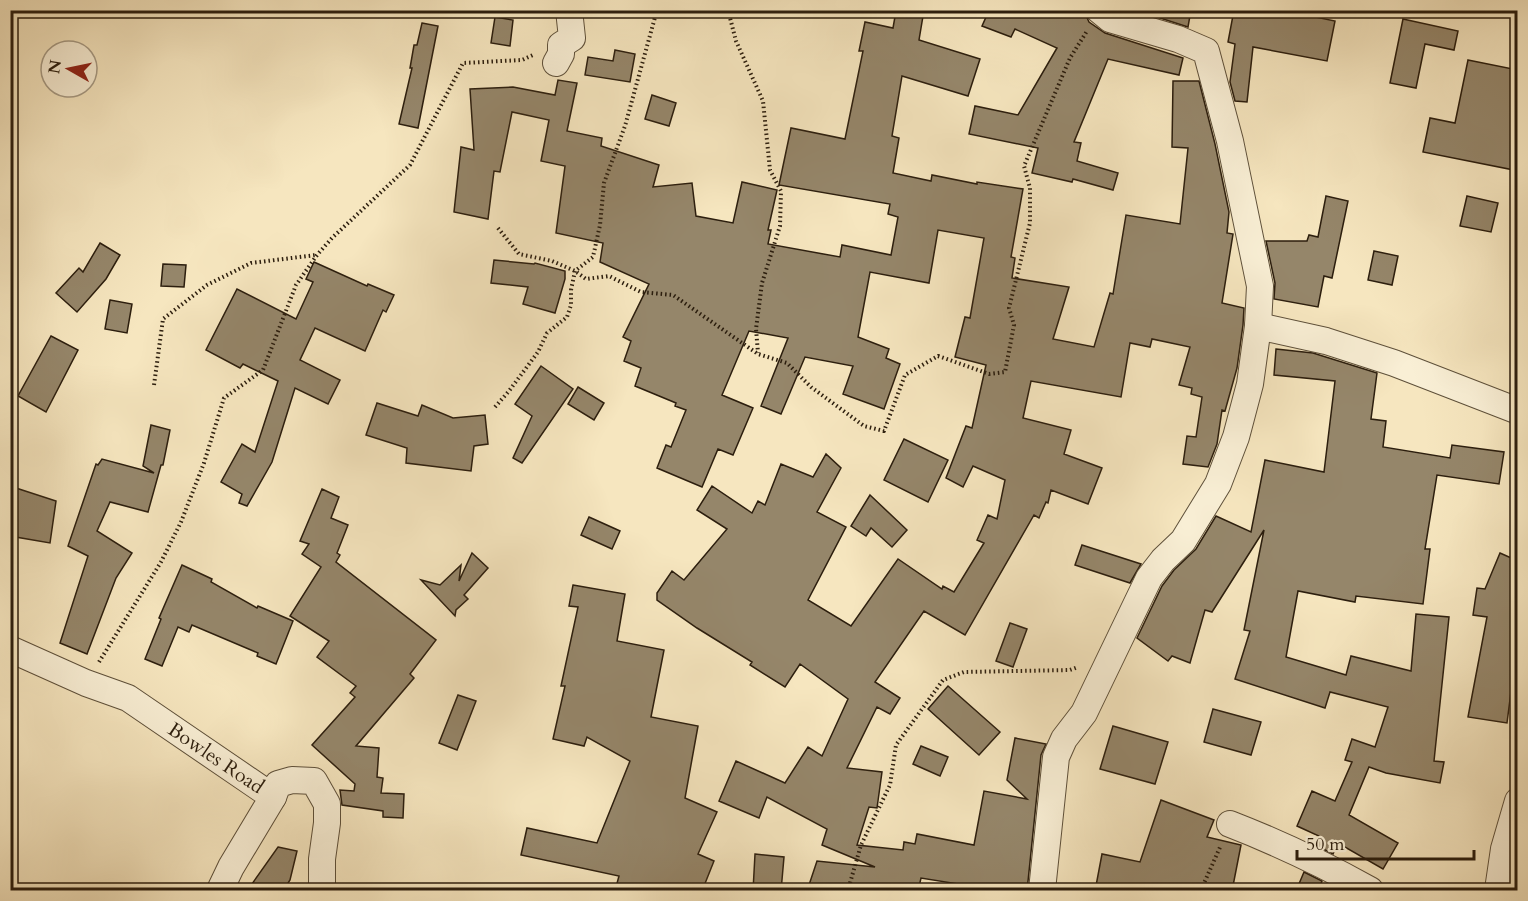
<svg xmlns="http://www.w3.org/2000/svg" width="1528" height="901" font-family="Cardo,serif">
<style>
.building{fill:#95866a;stroke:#2c1e0e;stroke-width:1.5}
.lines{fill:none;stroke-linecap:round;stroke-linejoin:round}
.street-casing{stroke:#5e503a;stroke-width:28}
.path{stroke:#2c1e0e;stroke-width:4;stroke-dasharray:1.5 3;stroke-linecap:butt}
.street{stroke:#f9efd5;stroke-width:26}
.labels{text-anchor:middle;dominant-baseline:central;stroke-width:5;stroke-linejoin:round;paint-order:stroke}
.street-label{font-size:20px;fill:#2c1e0e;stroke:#f9efd5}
</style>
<rect width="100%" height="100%" fill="#f6e6bf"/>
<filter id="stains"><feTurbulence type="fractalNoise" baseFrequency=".00333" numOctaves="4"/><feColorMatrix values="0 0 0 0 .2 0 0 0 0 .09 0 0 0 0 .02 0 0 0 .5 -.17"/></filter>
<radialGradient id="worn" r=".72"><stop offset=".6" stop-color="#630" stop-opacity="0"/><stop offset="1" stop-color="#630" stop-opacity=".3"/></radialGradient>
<g class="building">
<path d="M971,10h107l7,3 4,9 16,11 78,25 -4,17 -71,-16 -34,83 7,1 -4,18 41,12 -5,17 -40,-11 -1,3 -40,-9 6,-25 -69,-14 6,-28 43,9 39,-67 -42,-19 -4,8 -29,-11 4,-9z"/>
<path d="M1159,10h32l-3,17 -31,-10z"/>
<path d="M1234,10h48l53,11 -8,40 -74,-14 -6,55 -12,-1 -5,-19 5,-38 -7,-2z"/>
<path d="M896,11l27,5 -4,24 61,19 -12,37 -66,-20 -10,60 7,2 -6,35 38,8 1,-6 45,9v-2l46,7 -12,68 4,1 -3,20 57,9 -16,52 41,8 16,-54 3,1 13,-79 54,9 8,-76 -16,-1 1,-66h26l16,63 14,68 -2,21 6,1 -11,69 22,5 -1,17 -6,43 -12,43 -3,-1 -5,34 -9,23 -25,-3 4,-28 9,1 6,-40 -11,-3 1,-6 -13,-3 11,-38 -38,-8 -2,8 -20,-4 -9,54 -90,-16 -8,37 48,12 -7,24 38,14 -14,36 -37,-14 -3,13 -2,-1 -7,16 -5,-3 -69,120 -41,-24 -49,71 25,16 -10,16 -13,-7 -30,61 35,4 -5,36 -8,-1 -12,38 46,5 1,-8 11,2 2,-10 57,11 10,-54 43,8 -20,-19 8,-42 31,6 -5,11 -14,136h-25l-81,-13 -3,13h-111l10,-30 58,6 -53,-22 5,-16 -60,-32 -8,21 -40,-17 17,-40 49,22 23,-36 14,9 26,-57 -48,-35 -15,23 -35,-22 2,-3 -55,-34 -40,-28v-7l15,-22 12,9 43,-51 -30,-19 15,-24 40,27 6,-12 7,4 16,-41 32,13 13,-23 15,14 -24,44 29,15 -38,73 43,26 47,-67 44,30 1,-3 11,6 30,-49 -7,-3 11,-25 9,4 8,-39 -32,-14 -10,21 -17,-9 20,-52 6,2 14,-63 -31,-8 10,-40 5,1 14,-80 -46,-8 -9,53 -59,-11 -12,65 31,12 -3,9 14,6 -16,45 -41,-15 10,-28 -48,-9 -24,57 -20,-8 27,-68 -39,-7 -27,64 31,13 -20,47 -15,-6 -16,38 -45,-19 9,-23 5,2 15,-37 -11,-4 1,-3 -41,-17 6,-18 -17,-7 7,-20 -8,-4 26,-53 -49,-22 3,-19 -47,-10 9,-67 -24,-5 8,-41 -37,-8 -12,60 -6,-1 -6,48 -34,-7 7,-65 13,3 -4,-61 43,-2 42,8 3,-15 19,3 -10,48 35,7 -1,8 58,19 -6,22 39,-4 4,33 37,7 9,-41 35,8 -9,40h3l-3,14 72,13 2,-12 49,10 7,-38 -10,-3 2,-10 -111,-19 12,-57 54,11 18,-88h-4l6,-29 28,6z"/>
<path d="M495,17l18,3 -3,26 -19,-3z"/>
<path d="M1403,19l55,12 -4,19 -29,-6 -9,44 -26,-5z"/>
<path d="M422,23l16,3 -20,102 -19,-4 13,-56h-2l4,-23h3z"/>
<path d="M615,50l20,4 -5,28 -45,-7 3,-18 25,4z"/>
<path d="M1468,60l50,10v80l-4,20 -91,-18 7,-34 25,5z"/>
<path d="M652,95l24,8 -7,23 -24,-7z"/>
<path d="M1326,196l22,5 -16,77 -8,-2 -6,31 -44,-8 1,-16 -9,-42h41l2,-6 9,2z"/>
<path d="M1467,196l31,7 -7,29 -31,-6z"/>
<path d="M100,243l20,12 -14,24 -29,33 -21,-19 23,-25 4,4z"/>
<path d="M1374,251l24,5 -6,29 -24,-5z"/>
<path d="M494,260l40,4 1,-1 30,8v8l-10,34 -32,-9 5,-17 -37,-4z"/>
<path d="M314,262l53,24 1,-2 26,11 -8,17 -3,-2 -18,41 -50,-23 -15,32 40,20 -12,24 -33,-16 -23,74 -25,44 -8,-3 3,-9 -21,-12 21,-38 13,8 23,-71 -35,-17 -3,4 -34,-18 31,-61 59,30 17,-37 -7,-3z"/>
<path d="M163,264l23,1 -2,22 -23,-1z"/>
<path d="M110,300l22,4 -5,29 -22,-4z"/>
<path d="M51,336l27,14 -32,62 -28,-16z"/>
<path d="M1276,349l37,4 64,20 -6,46 15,2 -3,26 67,11 2,-13 52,7 -5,32 -62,-9 -12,74h5l-7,55 -67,-8 -1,6 -57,-11 -12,66 60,18 5,-19 60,15 5,-57 33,3 -15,144 10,1 -4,21 -54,-10 -17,-6 -20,48 49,28 -15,26 -45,-26 -5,11 -18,-9 4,-9 -22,-10 15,-35 23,10 17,-39 -7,-2 7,-21 23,8 13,-40 -58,-15 -5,16 -90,-29 15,-48 -6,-1 20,-100 -52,82 -7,-2 -15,53 -18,-7 -4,5 -31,-23 25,-52 12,-16 22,-21 20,-33 35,16 14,-72 59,12 11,-91 -61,-6z"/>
<path d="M541,366l32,23 -51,74 -9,-5 19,-42 -17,-12z"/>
<path d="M578,387l26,16 -10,17 -26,-16z"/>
<path d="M377,403l41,13 4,-11 31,13 32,-3 3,29 -14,2 -3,25 -65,-8 1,-15 -41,-13z"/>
<path d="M151,425l19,5 -7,35h-2l-13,47 -38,-10 -13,29 35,22 -16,25 -29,76 -27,-11 28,-87 -20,-10 28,-82 2,1 4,-6 52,14 -11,-7z"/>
<path d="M904,439l44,21 -20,42 -44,-22z"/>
<path d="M16,488l40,13 -6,42 -40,-7v-31z"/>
<path d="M322,489l17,8 -8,21 17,7 -11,28 3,2 -4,7 100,78 -26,34 4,4 -58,68 23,2 -2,29 6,1 -2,15 23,1 -1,24 -20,-1v-6l-41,-6 -2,-15 14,1 1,-7 -43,-39 43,-48 -5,-4 6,-7 -39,-29 12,-16 -39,-25 31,-49 -19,-13 7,-10 -9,-3z"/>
<path d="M870,495l37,35 -15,17 -21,-19 -5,8 -15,-10z"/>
<path d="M589,517l31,14 -8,18 -31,-14z"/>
<path d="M1082,545l59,19 -11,19 -55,-18z"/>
<path d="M472,553l16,15 -24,27 4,4 -12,11 -1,6 -34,-36 19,5 21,-20 -2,16z"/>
<path d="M1500,553l18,8v47l-4,23 4,1v36h-4l-7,55 -39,-6 19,-100 -14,-2 4,-27 8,1z"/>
<path d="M182,565l30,14 -1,3 46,26 1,-2 35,15 -17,43 -19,-8 1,-3 -66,-28 -3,7 -11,-5 -16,39 -17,-7 16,-40 -2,-1z"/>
<path d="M573,585l52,9 -8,47 47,9 -13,67 47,9 -13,72 32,14 -19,42 16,7 -12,30h-71l-15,-4 3,-11 -98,-21 6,-27 70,15 33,-82 -43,-24 -3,9 -31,-7 12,-53h-4l17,-79 -9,-1z"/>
<path d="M1010,623l17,6 -14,38 -17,-6z"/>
<path d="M948,686l52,46 -21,23 -51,-46z"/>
<path d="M458,695l18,6 -19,49 -18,-7z"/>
<path d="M1213,709l48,13 -10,33 -47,-13z"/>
<path d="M1113,726l55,16 -13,42 -55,-15z"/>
<path d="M921,746l27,11 -8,19 -27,-12z"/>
<path d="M1161,800l53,20 -7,17 34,8 -9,46h-137l7,-37 38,8z"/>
<path d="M278,847l19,4 -7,29 -7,11h-36z"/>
<path d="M755,854l29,3 -3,34h-28z"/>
<path d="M1304,872l18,9 -4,10h-22z"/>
</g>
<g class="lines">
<defs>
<g id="street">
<path d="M556,63l5,-9v-9l11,-7 -3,-28"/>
<path d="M1258,326l68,15 68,22 124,48"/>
<path d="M10,649l76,34 42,15 145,99 5,-13 14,-4 22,1 13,23v19l-5,36v31"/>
<path d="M1230,824c49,19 95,41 140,66"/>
<path d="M220,890l11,-23 42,-70"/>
<path d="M1042,890l14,-133 8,-18 20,-26 65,-135 14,-18 20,-19 35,-57 18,-47 14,-53 8,-58 2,-40 -30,-145 -24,-90 -28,-12 -68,-20 -11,-9"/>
<path d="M1498,890l6,-41 14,-48"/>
</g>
</defs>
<use href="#street" class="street-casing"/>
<g class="path">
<path d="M728,10l8,31 27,60 7,69 11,21 -1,35 -18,57 -6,46 2,24"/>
<path d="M498,228l21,26 33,7 23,10 11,8 23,-3 32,16 32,3 85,59 29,9 24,24 53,39 20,5 21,-56 33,-19 51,18 16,-2 9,-47 -5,-17 21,-85v-35l-6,-22 46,-108 17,-27"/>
<path d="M154,385l9,-66 44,-34 44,-22 65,-8"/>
<path d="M495,407l14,-16 29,-39 9,-19 20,-16 4,-12v-15l4,-19 18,-14 7,-32 4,-42 21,-57 32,-116"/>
<path d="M99,662l62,-100 20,-40 23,-59 20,-65 39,-28 33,-85 21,-30 15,-17 78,-73 53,-102 59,-3 11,-5"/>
<path d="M850,883l11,-38 29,-60 6,-40 47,-65 21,-8 106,-2 8,-3"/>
<path d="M1201,890l20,-45"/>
</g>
<use href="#street" class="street"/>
</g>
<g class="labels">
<g class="street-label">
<text transform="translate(216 758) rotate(34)">Bowles Road</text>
</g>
</g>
<rect width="1528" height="901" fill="none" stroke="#f6e6bf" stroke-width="36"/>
<rect x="12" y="12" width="1504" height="877" fill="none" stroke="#2c1e0e" stroke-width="3"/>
<rect x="18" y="18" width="1492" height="865" fill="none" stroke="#2c1e0e" stroke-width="1.5"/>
<g transform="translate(69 69) rotate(279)"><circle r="28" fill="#f9efd5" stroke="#a79b85" stroke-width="1.5"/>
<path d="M0-4.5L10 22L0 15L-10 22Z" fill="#8f2418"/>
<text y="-9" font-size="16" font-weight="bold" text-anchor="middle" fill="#2c1e0e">N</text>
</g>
<path d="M1297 850v9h177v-9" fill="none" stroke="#2c1e0e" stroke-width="3"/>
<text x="1306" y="850" font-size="18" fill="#2c1e0e" stroke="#f9efd5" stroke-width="4.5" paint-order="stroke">50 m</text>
<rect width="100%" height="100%" filter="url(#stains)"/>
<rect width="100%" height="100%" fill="url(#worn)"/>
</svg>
